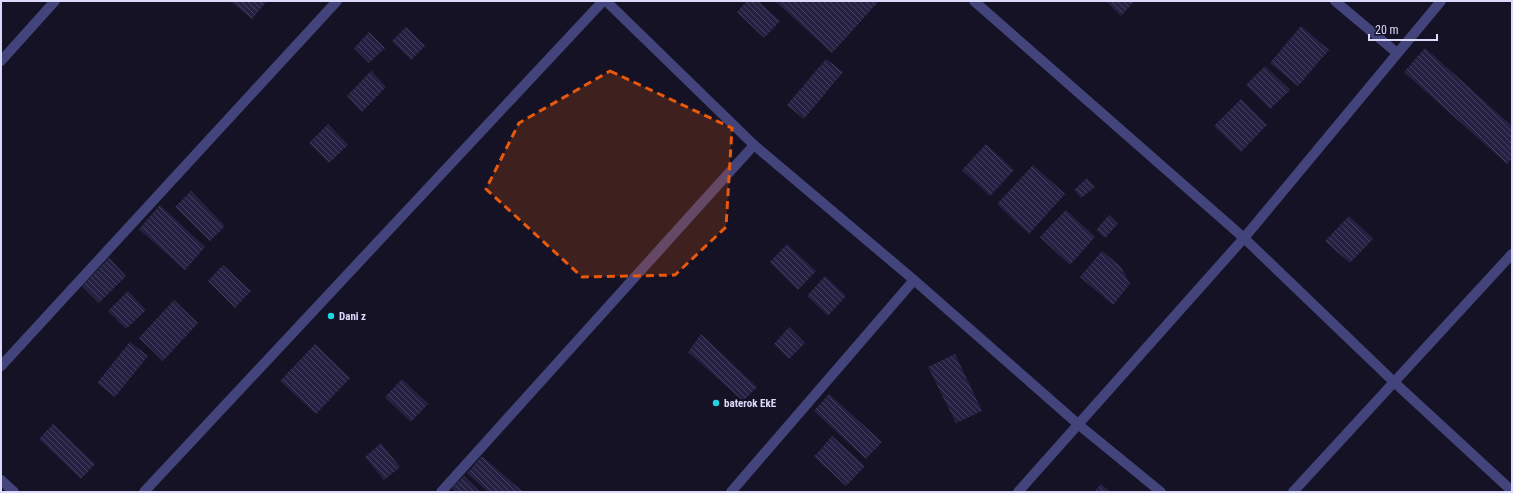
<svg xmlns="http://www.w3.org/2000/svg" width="1513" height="493" font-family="'Roboto Condensed',sans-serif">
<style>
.building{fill:url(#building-back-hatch)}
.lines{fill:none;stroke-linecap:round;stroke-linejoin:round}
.street{stroke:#44447c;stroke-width:10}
.marked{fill:#e8590c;fill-opacity:0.2;stroke:#e8590c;stroke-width:3;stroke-dasharray:8 5;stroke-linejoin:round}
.poi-dot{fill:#20d3e0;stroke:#141224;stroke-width:1.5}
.labels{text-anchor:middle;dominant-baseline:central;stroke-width:4;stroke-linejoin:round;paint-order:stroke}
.poi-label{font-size:11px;font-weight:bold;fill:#dcdafa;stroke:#141224;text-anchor:start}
</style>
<defs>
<pattern id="building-back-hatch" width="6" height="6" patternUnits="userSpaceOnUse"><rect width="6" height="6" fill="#262142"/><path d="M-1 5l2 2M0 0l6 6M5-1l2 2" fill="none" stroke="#45415e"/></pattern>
</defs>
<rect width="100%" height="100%" fill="#141224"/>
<g class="building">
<path d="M230,1h35l1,1 -14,17z"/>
<path d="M747,1h11l22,20 -16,17 -27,-26z"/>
<path d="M775,1h104l-47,52z"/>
<path d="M1106,1h28l-13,15z"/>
<path d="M1301,26l28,24 -31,36 -28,-23z"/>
<path d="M406,27l19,19 -14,14 -19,-19z"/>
<path d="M369,32l16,16 -16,15 -15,-15z"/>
<path d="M1425,48l87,78v32l-5,6 -103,-92z"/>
<path d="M826,59l17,13 -39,47 -17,-14z"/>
<path d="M1265,66l25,24 -20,19 -24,-24z"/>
<path d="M371,71l15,16 -24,25 -15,-16z"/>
<path d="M1241,99l26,26 -26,27 -27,-26z"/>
<path d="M328,124l20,21 -19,18 -20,-20z"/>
<path d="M986,144l28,26 -24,26 -28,-26z"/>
<path d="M1033,165l32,29 -36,40 -32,-30z"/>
<path d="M1087,178l8,9 -14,11 -7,-8z"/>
<path d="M191,191l34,35 -15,15 -35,-34z"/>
<path d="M160,205l45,42 -20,23 -46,-41z"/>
<path d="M1066,210l29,27 -25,28 -30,-28z"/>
<path d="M1109,215l9,9 -13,14 -9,-8z"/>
<path d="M1349,216l24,23 -23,24 -25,-22z"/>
<path d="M787,244l29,27 -18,19 -28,-28z"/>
<path d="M1102,251l19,16 9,17 -17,21 -33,-28z"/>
<path d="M109,258l17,18 -27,27 -17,-17z"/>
<path d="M223,265l28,26 -16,17 -27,-27z"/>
<path d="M825,276l21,20 -18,20 -21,-20z"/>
<path d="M128,291l18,19 -20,19 -18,-18z"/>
<path d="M174,300l24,23 -35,38 -24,-23z"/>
<path d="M789,327l16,16 -16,16 -15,-15z"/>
<path d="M701,334l56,53 -14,14 -55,-49z"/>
<path d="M130,342l18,14 -33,41 -18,-14z"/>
<path d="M315,344l35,34 -34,36 -36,-33z"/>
<path d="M955,354l27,57 -26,12 -28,-56z"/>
<path d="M402,379l26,25 -17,18 -26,-25z"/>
<path d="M829,394l53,48 -16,17 -52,-48z"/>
<path d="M53,424l42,40 -14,15 -42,-40z"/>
<path d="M832,436l33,30 -19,20 -32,-29z"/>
<path d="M381,443l19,24 -16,13 -19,-23z"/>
<path d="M482,456l41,36h-35l-21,-19z"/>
<path d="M464,476l16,16h-24l-4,-4z"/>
<path d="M1101,484l9,8h-16z"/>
</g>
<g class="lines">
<g class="street">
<path d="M606,1l148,144 160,135 165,145 82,67"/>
<path d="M974,1l270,237 150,144 118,109"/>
<path d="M1335,1l62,52"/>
<path d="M1,61l54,-60"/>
<path d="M1,366l336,-365"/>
<path d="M1,480l13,12"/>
<path d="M144,492l459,-491"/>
<path d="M441,492l313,-347"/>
<path d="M731,492l183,-212"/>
<path d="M1018,492l226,-254 197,-237"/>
<path d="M1293,492l219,-238"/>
</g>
</g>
<path class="marked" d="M610,71l122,57 -6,99 -51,48 -93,2 -96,-88 33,-66z"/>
<g class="poi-dot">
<circle cx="331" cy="316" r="4"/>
<circle cx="716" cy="403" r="4"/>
</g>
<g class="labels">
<g class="poi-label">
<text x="339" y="316">Dani z</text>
<text x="724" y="403">baterok EkE</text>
</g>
</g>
<rect width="1513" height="493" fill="none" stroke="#dcdafa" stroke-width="4"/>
<path d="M1369 34v6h68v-6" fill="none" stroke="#dcdafa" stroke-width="2"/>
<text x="1375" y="34" font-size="12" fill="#dcdafa" stroke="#141224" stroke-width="3" paint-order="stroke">20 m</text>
</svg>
